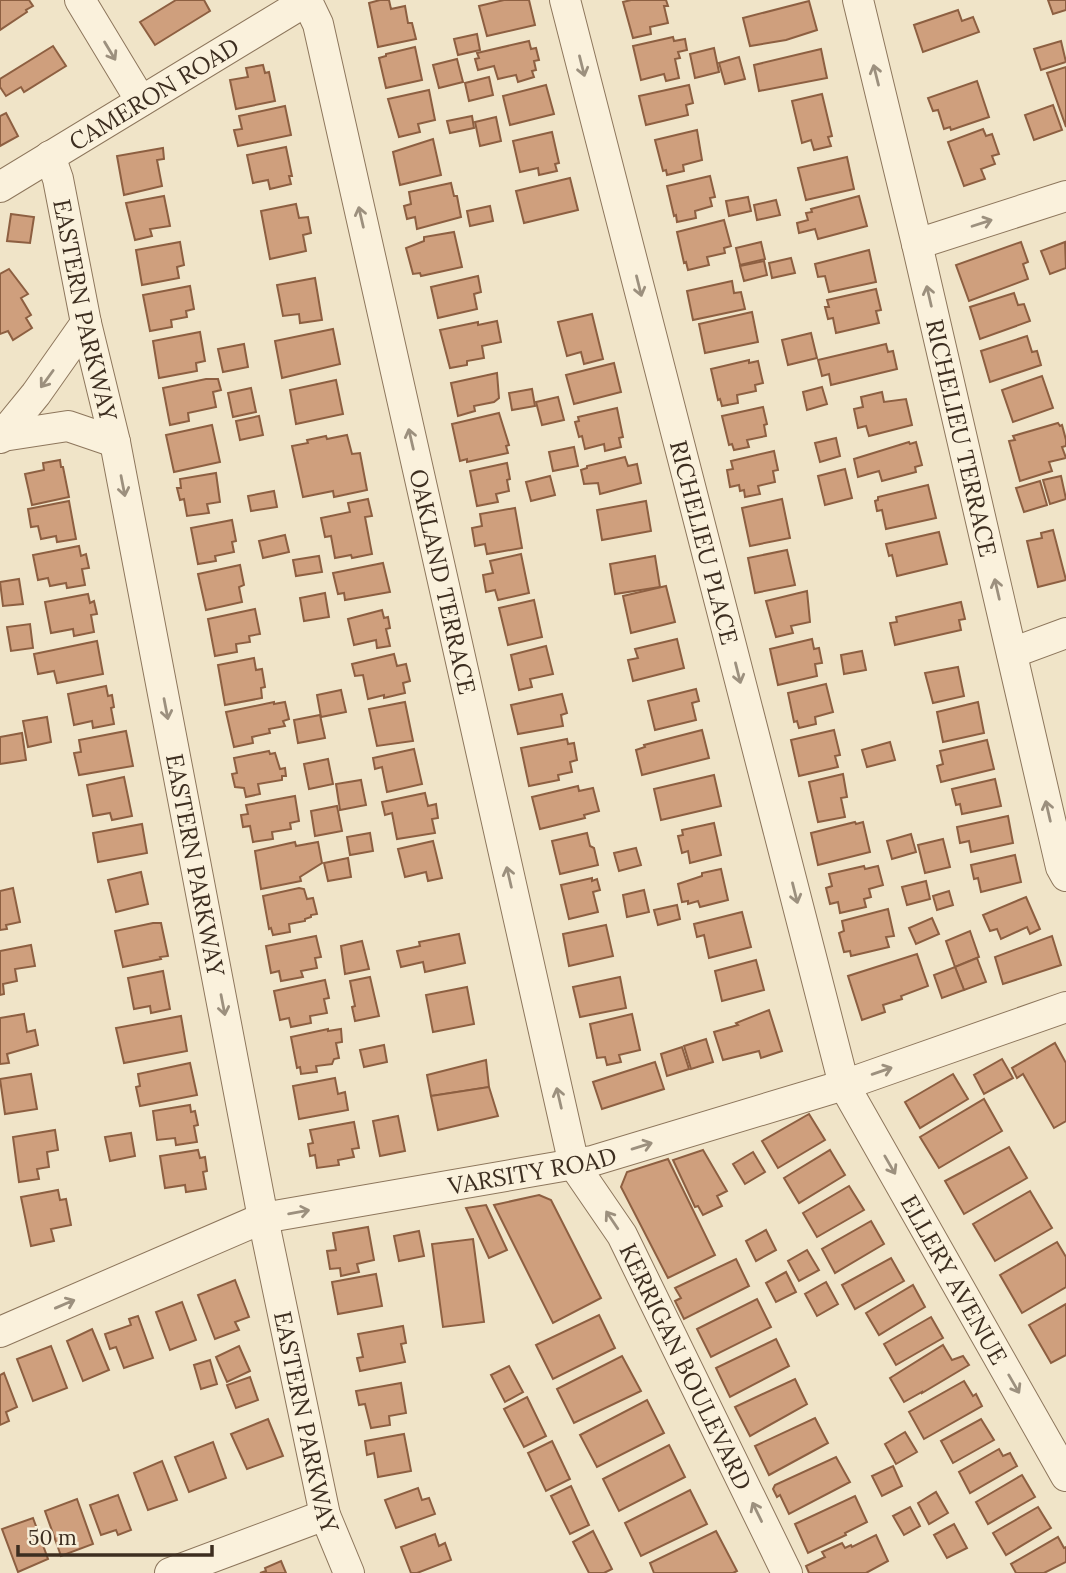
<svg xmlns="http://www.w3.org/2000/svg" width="1066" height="1573" font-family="Lora,serif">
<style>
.building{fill:#cf9f7d;stroke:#8d5f41;stroke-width:2}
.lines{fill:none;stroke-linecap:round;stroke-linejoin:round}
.street-casing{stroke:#8d765c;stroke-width:32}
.street{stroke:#faf1dc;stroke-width:30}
.oneway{stroke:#9c907e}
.labels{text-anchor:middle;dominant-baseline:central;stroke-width:7;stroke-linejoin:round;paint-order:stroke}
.street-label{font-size:24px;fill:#3d2e20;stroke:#f7eed8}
</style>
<rect width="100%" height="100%" fill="#f0e4c8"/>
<g class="building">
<path d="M0,0h29l4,6 -7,4 1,2 -27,18z"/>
<path d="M176,0h28l6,11 -55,34 -15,-23z"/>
<path d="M380,0h9l2,9 14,-3 3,17h4l4,16 -38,8 -9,-44z"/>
<path d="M504,0h25l6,25 -48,11 -8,-30z"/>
<path d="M631,0h35l2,6h-4l4,17 -18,4 1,7 -18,4 -10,-36z"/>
<path d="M1048,0h18v10l-13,4z"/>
<path d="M809,1l8,29 -31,10 -36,6 -7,-28z"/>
<path d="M958,10l4,11 11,-4 6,15 -56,20 -9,-27z"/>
<path d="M477,34l3,16 -22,5 -4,-16z"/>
<path d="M673,37l1,4 11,-2 2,11 -9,2 2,6 -5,1 4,19 -13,3 -2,-7 -23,6 -8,-34z"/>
<path d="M529,41l2,8 5,-1 3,12 -5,1 2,9 -4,1 2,6 -16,5 -2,-7 -18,4 -4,-13 -16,4 -3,-11 4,-1 -2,-5z"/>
<path d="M1061,41l5,21 -25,8 -7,-21z"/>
<path d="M53,46l13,20 -42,26 -3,-5 -15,9 -6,-9v-8z"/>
<path d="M415,47l7,33 -36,8 -7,-30 7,-2v-2z"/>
<path d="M714,48l5,24 -24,6 -5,-24z"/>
<path d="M821,49l6,29 -68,13 -5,-26z"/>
<path d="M739,57l6,22 -20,5 -6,-21z"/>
<path d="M457,59l6,23 -24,6 -6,-23z"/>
<path d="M263,65l2,8 4,-1 6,29 -39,8 -6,-29 18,-3 -2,-9z"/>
<path d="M1066,67v60l-19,-54z"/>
<path d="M489,77l4,18 -24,6 -4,-18z"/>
<path d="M977,81l12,36 -38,13 -1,-3 -6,2 -6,-19 -5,1 -5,-13z"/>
<path d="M546,85l8,29 -44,11 -7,-29z"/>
<path d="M689,85l4,18 -7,2 2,10 -42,10 -7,-29z"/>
<path d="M429,90l6,30 -17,4 2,8 -21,5 -11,-38z"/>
<path d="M822,94l10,42 -4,1 3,9 -17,4 -3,-10 -9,3 -10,-42z"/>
<path d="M1053,105l9,25 -28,10 -9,-25z"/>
<path d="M285,106l6,29 -53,11 -4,-16 8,-1 -3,-13z"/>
<path d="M6,113l12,23 -18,10v-30z"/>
<path d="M472,116l2,12 -24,5 -3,-12z"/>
<path d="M496,117l5,24 -21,5 -5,-24z"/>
<path d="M983,129l3,7 6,-2 7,20 -7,2 3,8 -14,5 4,10 -21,7 -16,-44z"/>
<path d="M697,130l5,30 -19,5 1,6 -17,4 -1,-5 -3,1 -8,-31z"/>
<path d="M552,132l7,31 -4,1 2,7 -18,4 -1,-7 -18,4 -7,-31z"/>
<path d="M433,139l8,36 -41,10 -7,-33z"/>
<path d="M286,147l6,29h-3l2,8 -21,5 -2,-9 -15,3 -6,-28z"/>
<path d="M163,148l1,11 -7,1 5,26 -38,9 -7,-39z"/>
<path d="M847,157l7,32 -48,11 -8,-32z"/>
<path d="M710,176l5,21 -5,1 2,8 -17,5 1,7 -19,4 -1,-7 -2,1 -7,-30z"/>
<path d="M570,178l8,32 -54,13 -8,-32z"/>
<path d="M451,183l3,13h3l4,21 -44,12 -2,-12 -8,2 -3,-13 7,-2 -2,-12z"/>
<path d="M164,196l6,30 -20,3 2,7 -17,4 -9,-37z"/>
<path d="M859,196l8,30 -49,13 -3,-10 -16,4 -2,-10 11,-3 -2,-7 6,-1 -1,-3z"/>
<path d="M748,197l3,14 -22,5 -3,-15z"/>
<path d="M776,200l4,15 -23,5 -3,-15z"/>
<path d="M296,204l3,14 9,-1 3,16 -8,2 3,16 -36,8 -9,-48z"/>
<path d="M490,206l3,15 -23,5 -3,-15z"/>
<path d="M11,214l23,3 -4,26 -23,-2z"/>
<path d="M724,220l7,26 -7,2 1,5 -18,4 2,8 -21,5 -2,-8 -2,1 -7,-31z"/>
<path d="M454,232l8,35 -41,9 -1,-3 -7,1 -7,-26 18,-7v-4z"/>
<path d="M180,242l4,23 -7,2 2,11 -37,7 -6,-35z"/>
<path d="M761,242l4,17 -25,6 -4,-17z"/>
<path d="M1021,242l7,20 -5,2 5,15 -59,22 -13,-36z"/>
<path d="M1065,242l1,26 -16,6 -9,-23z"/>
<path d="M869,250l7,32 -47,10 -4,-16 -7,1 -3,-13z"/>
<path d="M791,258l4,15 -23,5 -3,-15z"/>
<path d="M764,261l3,14 -23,6 -4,-15z"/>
<path d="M9,269l19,25 -7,4 10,17 -5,3 6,10 -19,12 -5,-9 -8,3v-60z"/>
<path d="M478,276l3,16 -7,2 3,15 -39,9 -7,-31z"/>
<path d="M315,278l7,42 -22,3 -1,-9 -16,2 -6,-31z"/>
<path d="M732,281l2,12 7,-1 4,17 -52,11 -6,-29z"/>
<path d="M190,286l4,23 -8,2 1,6 -16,3 1,7 -22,4 -7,-36z"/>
<path d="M876,289l5,21 -5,1 3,12 -43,10 -3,-15 -5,1 -3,-12h4l-2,-7z"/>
<path d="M1014,293l4,12 6,-1 6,17 -50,18 -10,-32z"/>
<path d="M752,312l6,30 -53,11 -6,-29z"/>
<path d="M592,314l11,45 -19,5 -3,-12 -14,4 -9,-34z"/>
<path d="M497,321l4,21 -19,4 2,12 -17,3v4l-17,3 -10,-38 38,-8v3z"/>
<path d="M333,329l7,35 -58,14 -7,-37z"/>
<path d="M200,332l5,29 -9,2 1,8 -38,7 -6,-37z"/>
<path d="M811,333l6,25 -29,7 -6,-25z"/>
<path d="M1027,336l5,16 5,-1 4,14 -51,17 -9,-31z"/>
<path d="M244,344l4,23 -25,5 -5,-23z"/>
<path d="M886,344l2,8 5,-1 4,18 -66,16 -2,-11 -7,2 -4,-16z"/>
<path d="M749,360v3l9,-2 5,22 -8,2 1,6 -19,4 1,8 -16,3 -2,-7 -2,1 -7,-31z"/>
<path d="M614,363l7,29 -47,12 -8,-29z"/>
<path d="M497,373l2,25 -5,4 -20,4 1,5 -17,5 -7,-33z"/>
<path d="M1042,376l11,32 -40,14 -11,-32z"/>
<path d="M206,379h12l3,11 -8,2 3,15 -28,6 1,8 -19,4 -7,-37z"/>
<path d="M336,380l7,34 -47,10 -6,-34z"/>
<path d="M822,387l5,17 -20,6 -4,-18z"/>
<path d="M251,388l5,24 -23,5 -5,-24z"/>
<path d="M532,389l3,17 -23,4 -3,-17z"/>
<path d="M882,392l2,10 22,-3 6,26 -43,11 -3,-10 -8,2 -4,-19 9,-2 -2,-10z"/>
<path d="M558,397l6,23 -22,5 -6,-23z"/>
<path d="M763,407l4,17 -3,1 2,11 -19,4 2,7 -15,3 -2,-6 -3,1 -7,-29z"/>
<path d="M617,408l6,29 -4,1 2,9 -16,4 -1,-7 -19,5 -3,-13 -3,1 -4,-15 4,-1 -1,-4z"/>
<path d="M499,413l10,32 -3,1 2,7 -41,9v-3l-7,2 -8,-37z"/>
<path d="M259,416l4,19 -23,5 -4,-19z"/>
<path d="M1058,423l2,3 2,-1 4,15v6l-4,1 4,11 -17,4 3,9 -32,10 -11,-40 6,-1 -2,-4z"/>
<path d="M212,425l8,37 -46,10 -8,-37z"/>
<path d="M347,435l5,19 8,-1 7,37 -33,7 -1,-6 -30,6 -11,-51 16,-3 -1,-3 19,-4 1,3z"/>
<path d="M836,438l4,18 -20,6 -5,-19z"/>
<path d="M909,442l1,2 6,-2 6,23 -7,2 1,5 -34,9 -3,-10 -21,6 -4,-18z"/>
<path d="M574,447l4,19 -25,5 -4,-19z"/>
<path d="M774,451l4,19 -5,1 2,11 -17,4 2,8 -15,3 -1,-7 -4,1 -1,-6 -9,2 -3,-17 6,-1 -2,-8z"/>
<path d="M625,457l3,9 9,-2 4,19 -41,11 -2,-11 -14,1 -3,-14 6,-2v-2z"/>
<path d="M60,460l1,7h2l6,30 -37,8 -7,-31 19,-4 -1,-7z"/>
<path d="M507,463l3,16 -3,1 2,11 -13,3 2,8 -21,4 -7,-35z"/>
<path d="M845,469l7,29 -27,7 -7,-29z"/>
<path d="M216,473l4,29 -13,2 2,9 -22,3 -3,-17 -4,1 -3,-12h4l-1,-9z"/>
<path d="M550,476l5,19 -24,6 -5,-19z"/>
<path d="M1061,476l5,23 -16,5 -7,-24z"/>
<path d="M1040,481l7,24 -23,7 -8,-24z"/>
<path d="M928,485l8,33 -50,11 -4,-19 -5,1 -2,-10 3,-1v-3z"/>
<path d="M274,491l3,16 -26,4 -3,-15z"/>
<path d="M368,499l4,17 -7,1 7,37 -20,4 -1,-3 -16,3 -4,-22 -6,1 -4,-19 29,-6 -2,-9z"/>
<path d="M782,499l8,39 -40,8 -8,-38z"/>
<path d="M69,501l7,38 -19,3 -1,-6 -15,3 -3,-13 -7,1 -3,-18z"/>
<path d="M646,501l5,30 -49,9 -5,-30z"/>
<path d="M515,508l7,40 -35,6 -2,-10 -10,2 -3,-18 10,-2 -2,-12z"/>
<path d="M232,520l4,21 -4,1 2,10 -19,4 1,5 -18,3 -7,-36z"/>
<path d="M1053,530l13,50 -28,7 -11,-46 15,-3 -1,-5z"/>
<path d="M939,532l8,32 -50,12 -5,-21 -3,1 -3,-12z"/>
<path d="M285,535l4,17 -26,6 -4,-17z"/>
<path d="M79,546l2,10 5,-2 3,14 -7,1 3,16 -18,3 -1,-5 -16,3 -2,-8 -10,2 -5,-25z"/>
<path d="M787,550l8,35 -40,8 -7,-35z"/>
<path d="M521,554l8,39 -31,7 -3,-10 -9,2 -3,-17 10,-2 -3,-12z"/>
<path d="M319,556l3,16 -26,4 -3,-16z"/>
<path d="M655,556l5,31 -45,7 -5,-30z"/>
<path d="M383,563l7,29 -45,8 -1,-7 -6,1 -5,-21z"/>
<path d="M240,565l4,20 -5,2 3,15 -36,8 -8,-36z"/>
<path d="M19,579l4,25 -20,2 -3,-24z"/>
<path d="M666,586l9,36 -44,11 -8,-37z"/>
<path d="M807,591l3,31 -19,4 2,7 -17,4 -10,-36z"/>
<path d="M325,593l4,24 -25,4 -4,-23z"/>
<path d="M88,594l2,9 4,-2 3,13 -6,1 3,17 -20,4 -1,-7 -22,4 -6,-31z"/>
<path d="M534,600l8,37 -34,8 -9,-37z"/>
<path d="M961,602l4,17 -6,1 2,10 -66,15 -5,-22 7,-1 -1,-5z"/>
<path d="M255,609l5,25 -11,2 1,6 -14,2 1,8 -22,4 -7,-37z"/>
<path d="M382,610l2,8 4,-1 2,11 -4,1 4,17 -13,2 -1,-8 -22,5 -6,-26z"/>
<path d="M30,624l3,24 -22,3 -4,-24z"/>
<path d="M677,639l7,29 -51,13 -5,-21 10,-2 -3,-9z"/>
<path d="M812,639l2,10 5,-1 3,15 -7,1 2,12 -39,9 -8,-36z"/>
<path d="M97,641l6,33 -46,9 -3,-12 -16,3 -4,-20z"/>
<path d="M546,646l7,28 -23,5 2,8 -13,3 -8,-35z"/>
<path d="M862,651l4,19 -22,4 -3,-19z"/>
<path d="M394,654l3,12 9,-2 4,17 -7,2 2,10 -21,5v-3l-16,4 -5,-24 -8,1 -3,-12z"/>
<path d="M254,658l2,12 6,-1 3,18 -4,1 1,10 -37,7 -7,-40z"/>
<path d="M958,667l6,29 -31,7 -8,-30z"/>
<path d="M826,684l7,28 -18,5 1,7 -17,4 -2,-7 -3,1 -6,-29z"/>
<path d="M106,686l2,10 4,-1 2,12 -3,1 3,16 -21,4 -1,-7 -18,4 -6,-31z"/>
<path d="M696,689l3,12 -7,2 4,17 -41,10 -7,-29z"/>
<path d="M341,690l5,22 -25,5 -4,-22z"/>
<path d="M562,694l5,19 -6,2 2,11 -45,8 -7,-29z"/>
<path d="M274,702v2l11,-2 4,17 -6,2 2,5 -16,3 1,4 -18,4 1,6 -19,4 -8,-35z"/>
<path d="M405,702l8,39 -36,5 -8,-37z"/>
<path d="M978,702l6,31 -41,9 -6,-30z"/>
<path d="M320,715l5,23 -27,5 -4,-23z"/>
<path d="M47,717l4,25 -23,5 -5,-26z"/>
<path d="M702,730l7,28 -67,17 -6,-25 9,-3 -1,-2z"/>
<path d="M834,730l6,25 -5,1 3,11 -39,9 -8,-36z"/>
<path d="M126,731l7,35 -54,9 -5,-22 7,-1 -2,-12z"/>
<path d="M22,733l4,27 -26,4v-27z"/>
<path d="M567,739l1,5 6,-1 3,17 -7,2 2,10 -14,3 1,5 -30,6 -8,-38z"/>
<path d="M987,740l7,29 -53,13 -4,-16 6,-2 -3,-13z"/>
<path d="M890,742l5,18 -28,7 -5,-17z"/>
<path d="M414,749l8,35 -35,8 -5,-25 -7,2 -2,-11z"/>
<path d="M269,751l1,3 5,-1 5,16 5,-1 1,8h-4v4l-24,4 2,10 -14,3 -2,-9 -9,-1 -3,-13 5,-1 -3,-15z"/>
<path d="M328,759l5,25 -24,5 -5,-25z"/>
<path d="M843,774l4,23 -6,1 4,19 -27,5 -9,-40z"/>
<path d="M714,775l7,31 -60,14 -7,-31z"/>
<path d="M124,777l8,39 -20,4 -2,-7 -17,3 -6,-31z"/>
<path d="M995,779l6,27 -39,8 -2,-10 -4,1 -4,-16z"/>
<path d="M361,780l5,25 -26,5 -4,-26z"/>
<path d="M578,786l1,5 14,-3 6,23 -15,4 1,3 -45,11 -8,-32z"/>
<path d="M425,793l3,13 8,-2 2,14 -6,1 3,14 -38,6 -5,-26 -7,2 -3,-13z"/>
<path d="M295,796l4,25 -9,2 1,6 -19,3 1,7 -20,3 -3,-16 -7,1 -2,-12 7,-1 -2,-9z"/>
<path d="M337,806l5,25 -27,5 -4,-25z"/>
<path d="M1008,816l5,27 -42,9 -2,-11 -9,2 -3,-16z"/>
<path d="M855,822l1,2 7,-2 7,30 -52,13 -7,-32z"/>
<path d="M714,823l7,32 -31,8 -2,-12 -6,2 -4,-17 5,-1 -1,-5z"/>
<path d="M142,824l5,29 -49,9 -5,-29z"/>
<path d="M370,833l3,18 -23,4 -3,-18z"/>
<path d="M587,833l3,13 4,2 4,17 -38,9 -8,-33z"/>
<path d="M911,834l5,18 -24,7 -5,-18z"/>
<path d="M943,839l7,28 -25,6 -7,-28z"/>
<path d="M433,841l9,37 -14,3 -2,-9 -21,5 -7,-28z"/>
<path d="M295,842l1,4 22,-4 4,21 -22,14 1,4 -40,8 -6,-38z"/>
<path d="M636,848l5,17 -22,6 -5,-18z"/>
<path d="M1015,855l6,27 -40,10 -3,-14 -4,1 -3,-14z"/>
<path d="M348,858l3,19 -23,4 -4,-18z"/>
<path d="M864,866l1,3 13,-3 5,19 -14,4 2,8 -7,2 2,8 -26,6 -2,-11 -8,2 -4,-16 6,-2 -3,-12z"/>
<path d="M721,869l7,31 -28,7 -2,-6 -10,3v-3l-6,1 -4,-18 24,-8v-3z"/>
<path d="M141,872l7,32 -32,8 -8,-32z"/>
<path d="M592,878v3l5,-2 3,11 -7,2 5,20 -29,7 -8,-34z"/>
<path d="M926,881l4,18 -23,6 -5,-18z"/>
<path d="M13,888l7,34 -14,3 1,4 -7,1v-39z"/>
<path d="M299,888l5,1 3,10 6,-1 4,16 -6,1v2l-6,2v2l-16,3 1,8 -17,3 -2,-7 -2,1 -6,-33z"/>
<path d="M644,890l5,22 -22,5 -4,-22z"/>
<path d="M949,891l4,14 -16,5 -4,-14z"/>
<path d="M1026,897l14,32 -10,5 -3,-7 -26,12 -4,-10 -7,2 -7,-16z"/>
<path d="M677,905l3,14 -22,6 -4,-15z"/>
<path d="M888,909l6,27 -8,1 3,10 -38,9 -1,-5 -6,1 -5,-19 5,-2 -2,-10z"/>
<path d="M742,912l9,35 -42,11 -5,-23 -7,2 -3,-13z"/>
<path d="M932,918l7,16 -23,10 -7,-16z"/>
<path d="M153,923h8l7,33 -8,1 1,2 -38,8 -8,-36z"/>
<path d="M606,925l7,31 -44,10 -6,-32z"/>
<path d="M970,931l9,26 -24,10 -9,-26z"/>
<path d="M459,934l6,29 -40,9 -2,-10 -22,5 -4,-16 23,-5 -1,-4z"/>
<path d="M316,936l5,21 -6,1 2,10 -16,3 2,6 -22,4 -2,-10 -8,2 -5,-27z"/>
<path d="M1052,936l9,29 -58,19 -8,-27z"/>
<path d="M362,941l7,28 -24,5 -4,-28z"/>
<path d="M31,945l4,21 -20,3 2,12 -14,3 1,10 -4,1v-44z"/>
<path d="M917,954l11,32 -27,10 1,3 -19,6 2,7 -23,8 -14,-44z"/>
<path d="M977,958l9,24 -22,8 -9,-23z"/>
<path d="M756,960l8,30 -42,11 -7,-30z"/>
<path d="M955,967l9,23 -22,8 -8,-23z"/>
<path d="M163,971l7,38 -19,4 -1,-7 -16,3 -6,-31z"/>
<path d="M370,977l9,39 -24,5 -3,-14 3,-1 -5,-25z"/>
<path d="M620,977l6,31 -46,9 -7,-30z"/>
<path d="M325,980l4,18 -5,1 3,14 -17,3 1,7 -20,4 -2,-9 -9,2 -6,-29z"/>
<path d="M467,987l7,37 -41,8 -7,-37z"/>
<path d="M769,1010l13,41 -21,7 -2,-7 -36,9 -9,-28 24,-7 -2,-2z"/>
<path d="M24,1014l3,18 8,-2 3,15 -31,9 2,9 -9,1v-46z"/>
<path d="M632,1014l8,36 -21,5 2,7 -14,3 -2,-8 -8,1 -7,-34z"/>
<path d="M181,1016l6,35 -63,12 -8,-35z"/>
<path d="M328,1029v2l13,-2 1,13 -6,1 3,15 -5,1 -2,5 -16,2 1,6 -16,2 -1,-7 -3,1 -6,-31z"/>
<path d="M706,1039l7,23 -22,7 -7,-23z"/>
<path d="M1055,1043l11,20v58l-12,7 -31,-54 -6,4 -5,-10z"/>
<path d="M384,1045l3,17 -23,5 -4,-17z"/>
<path d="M682,1047l7,22 -22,7 -6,-22z"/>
<path d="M1002,1059l11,19 -29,16 -10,-19z"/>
<path d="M486,1060l3,27 -58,9 -4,-21z"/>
<path d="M655,1062l9,27 -62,20 -9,-27z"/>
<path d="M190,1063l7,32 -57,11 -4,-19 4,-1 -2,-12z"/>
<path d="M31,1074l6,35 -32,5 -5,-35z"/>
<path d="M953,1074l15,25 -48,29 -15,-26z"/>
<path d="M335,1078l3,16 7,-2 3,18 -49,9 -6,-33z"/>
<path d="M489,1087l9,29 -60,14 -7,-34z"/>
<path d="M984,1099l18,32 -63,37 -19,-31z"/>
<path d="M190,1105l1,7 4,-1 3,14 -4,1 3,16 -21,3 -1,-7 -18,2 -4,-29z"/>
<path d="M809,1114l16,26 -47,28 -16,-27z"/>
<path d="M398,1116l7,35 -25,5 -7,-35z"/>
<path d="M354,1122l5,26 -7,1 2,8 -16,3 1,5 -22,3 -2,-13 -5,1 -2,-12 5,-1 -3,-13z"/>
<path d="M55,1130l3,20 -11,2 2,15 -12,2 2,10 -20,3 -6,-45z"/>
<path d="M131,1133l4,23 -25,5 -5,-24z"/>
<path d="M1009,1147l18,31 -63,36 -19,-33z"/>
<path d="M198,1150l2,8 5,-1 2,14 -4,1 3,17 -20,3 -1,-7 -20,3 -5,-32z"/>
<path d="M703,1150l24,41 -10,5 5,10 -19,9 -5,-9 -3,1 -22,-47z"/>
<path d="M830,1150l15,25 -46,28 -15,-25z"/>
<path d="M753,1152l12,20 -20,12 -12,-20z"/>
<path d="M668,1159l47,96 -47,23 -47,-91 6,-15z"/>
<path d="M849,1186l15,24 -47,27 -14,-24z"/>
<path d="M58,1190l2,10 6,-1 5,26 -20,4 3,12 -23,5 -10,-49z"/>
<path d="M1030,1191l22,37 -57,33 -22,-37z"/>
<path d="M539,1195l12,5 50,98 -48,25 -59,-118z"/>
<path d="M486,1205l21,45 -18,8 -23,-50z"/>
<path d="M871,1221l13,23 -49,29 -13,-24z"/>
<path d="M368,1227l6,33 -17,4 2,8 -18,4 -1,-8 -10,1 -3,-18 9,-1 -3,-17z"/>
<path d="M766,1230l10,20 -20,11 -10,-20z"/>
<path d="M419,1231l5,25 -25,5 -5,-25z"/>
<path d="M473,1239l11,83 -41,5 -11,-83z"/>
<path d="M1057,1242l9,15v30l-44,26 -22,-38z"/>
<path d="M807,1250l12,20 -20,11 -11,-20z"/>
<path d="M891,1258l13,23 -49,28 -13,-24z"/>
<path d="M736,1259l13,27 -65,33 -9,-18 6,-3 -6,-10z"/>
<path d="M786,1272l10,20 -20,10 -10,-19z"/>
<path d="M376,1274l6,32 -44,8 -6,-32z"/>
<path d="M235,1280l14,37 -14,5 4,8 -24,9 -17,-44z"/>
<path d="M826,1282l12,22 -21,12 -12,-22z"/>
<path d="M913,1285l12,22 -46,28 -13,-22z"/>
<path d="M757,1299l14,28 -60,30 -14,-28z"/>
<path d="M182,1302l14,38 -26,10 -14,-38z"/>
<path d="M1066,1304v51l-15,8 -22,-38z"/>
<path d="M599,1315l16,33 -62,31 -17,-34z"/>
<path d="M138,1316l15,42 -29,10 -8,-21 -6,2 -5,-15 26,-9 -2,-6z"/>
<path d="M931,1317l12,21 -47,27 -12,-21z"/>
<path d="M403,1326l3,17 -5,1 4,18 -45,9 -3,-13 6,-1 -5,-23z"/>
<path d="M92,1329l17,41 -26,11 -16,-40z"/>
<path d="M776,1339l13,27 -59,31 -14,-29z"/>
<path d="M943,1345l9,15 11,-4 6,9 -47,28v-1l-18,10 -14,-24z"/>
<path d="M51,1346l16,42 -34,13 -16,-42z"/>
<path d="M239,1346l11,25 -23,11 -11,-25z"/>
<path d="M622,1356l19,35 -67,32 -17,-34z"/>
<path d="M210,1360l7,24 -16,5 -7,-24z"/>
<path d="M509,1366l14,26 -18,10 -14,-27z"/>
<path d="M4,1373l13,34 -11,5 3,9 -9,4v-50z"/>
<path d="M250,1377l8,23 -22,8 -9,-23z"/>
<path d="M795,1379l12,25 -57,32 -15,-29z"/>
<path d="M964,1381l9,15 3,-2 6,12 -58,33 -15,-27z"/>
<path d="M401,1383l5,30 -17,3 1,9 -19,3 -6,-24 -6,1 -3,-14z"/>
<path d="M527,1397l19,39 -22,11 -20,-38z"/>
<path d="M647,1400l17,33 -67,34 -17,-32z"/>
<path d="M815,1418l13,25 -59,32 -14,-29z"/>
<path d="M268,1419l15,37 -36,13 -16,-35z"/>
<path d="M981,1419l13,21 -41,23 -12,-22z"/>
<path d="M905,1432l12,20 -21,12 -11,-20z"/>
<path d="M404,1434l7,37 -33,6 -4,-24 -7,2 -2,-14z"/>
<path d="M552,1441l18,38 -24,12 -18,-38z"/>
<path d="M213,1442l13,36 -37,14 -14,-35z"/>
<path d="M669,1445l16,32 -66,34 -16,-32z"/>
<path d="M999,1449l4,7 7,-3 7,13 -47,27 -11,-21z"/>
<path d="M836,1457l14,25 -61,32 -9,-19 -3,2 -4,-8 2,-4z"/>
<path d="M162,1461l15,39 -29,10 -14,-37z"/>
<path d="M893,1466l9,20 -20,10 -10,-20z"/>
<path d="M1022,1475l13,22 -47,27 -12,-22z"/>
<path d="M571,1486l18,39 -19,9 -19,-38z"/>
<path d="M418,1488l4,12 7,-2 6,16 -39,14 -11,-28z"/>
<path d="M690,1490l17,34 -66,32 -16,-33z"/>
<path d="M936,1492l12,21 -19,11 -11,-21z"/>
<path d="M118,1495l13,35 -13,5 -2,-5 -15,5 -11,-30z"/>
<path d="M855,1496l12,26 -22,11 1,2 -38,18 -13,-29z"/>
<path d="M77,1499l16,45 -32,12 -16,-45z"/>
<path d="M910,1507l10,19 -16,9 -11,-19z"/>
<path d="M1038,1507l13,21 -45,27 -13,-22z"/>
<path d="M33,1518l15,41 -30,13 -16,-43z"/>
<path d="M954,1524l13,24 -20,10 -13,-23z"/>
<path d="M593,1531l19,38 -8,4h-15l-16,-31z"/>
<path d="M716,1531l21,40 -4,2h-79l-4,-10z"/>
<path d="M435,1534l4,12 6,-3 6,17 -34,13h-6l-10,-26z"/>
<path d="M876,1535l12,26 -22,12h-57l-3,-7 19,-9 -3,-5 20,-9 3,5 6,-3 1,2z"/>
<path d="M1058,1537l6,11 2,-1v15l-22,11h-28l-5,-9z"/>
<path d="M281,1561l5,12h-26l6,-2 -1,-3z"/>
</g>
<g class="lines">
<defs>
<g id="street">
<path d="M80,0l61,101"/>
<path id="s1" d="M565,0l279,1085 222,391"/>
<path id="s2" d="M858,0l59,244 144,623 5,9"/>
<path id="s3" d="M307,1l11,23 256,1141 48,70 165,338"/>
<path id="s4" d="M50,156l8,23 28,144 29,119 148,776 62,297 24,58"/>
<path id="s5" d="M0,187l308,-187"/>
<path d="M917,244l149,-48"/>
<path d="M3,436l65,-10 47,16"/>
<path d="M0,438l36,-44 50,-71"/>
<path d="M1012,653l54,-20"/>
<path id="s6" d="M0,1332l263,-114 329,-57 252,-76 222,-78"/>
<path d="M170,1573l155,-58"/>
</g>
</defs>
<use href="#street" class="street-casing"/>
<use href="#street" class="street"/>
</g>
<defs><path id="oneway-shaft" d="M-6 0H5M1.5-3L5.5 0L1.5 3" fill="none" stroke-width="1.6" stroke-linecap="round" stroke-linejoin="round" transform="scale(1.75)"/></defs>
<g class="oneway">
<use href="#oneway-shaft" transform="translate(110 51) rotate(59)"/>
<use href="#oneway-shaft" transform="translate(582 66) rotate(76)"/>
<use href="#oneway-shaft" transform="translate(876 75) rotate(-104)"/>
<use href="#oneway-shaft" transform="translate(361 217) rotate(-103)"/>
<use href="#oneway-shaft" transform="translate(982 223) rotate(-18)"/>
<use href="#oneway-shaft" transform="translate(639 286) rotate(76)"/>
<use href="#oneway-shaft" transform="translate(929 296) rotate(-103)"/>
<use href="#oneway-shaft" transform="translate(47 379) rotate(126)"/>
<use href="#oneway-shaft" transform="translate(411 439) rotate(-103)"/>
<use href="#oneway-shaft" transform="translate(123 486) rotate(79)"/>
<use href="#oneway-shaft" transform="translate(997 589) rotate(-103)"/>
<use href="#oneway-shaft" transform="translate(738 673) rotate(76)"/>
<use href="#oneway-shaft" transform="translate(166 709) rotate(79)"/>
<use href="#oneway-shaft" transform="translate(1048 811) rotate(-103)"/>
<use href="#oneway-shaft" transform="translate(509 877) rotate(-103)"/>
<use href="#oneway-shaft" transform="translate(795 893) rotate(76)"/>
<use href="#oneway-shaft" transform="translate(223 1005) rotate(79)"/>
<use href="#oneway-shaft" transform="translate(882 1071) rotate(-19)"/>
<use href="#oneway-shaft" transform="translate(559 1098) rotate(-103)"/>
<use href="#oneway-shaft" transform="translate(642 1146) rotate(-17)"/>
<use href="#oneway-shaft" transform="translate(890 1165) rotate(60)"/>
<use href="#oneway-shaft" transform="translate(299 1212) rotate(-10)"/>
<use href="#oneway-shaft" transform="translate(612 1220) rotate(-124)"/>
<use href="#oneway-shaft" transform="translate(65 1304) rotate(-23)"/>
<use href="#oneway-shaft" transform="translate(1014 1384) rotate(60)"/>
<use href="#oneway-shaft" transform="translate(757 1512) rotate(-116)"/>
</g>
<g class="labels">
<g class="street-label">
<text stroke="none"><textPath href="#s5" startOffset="180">CAMERON ROAD</textPath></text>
<text stroke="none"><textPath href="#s4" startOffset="158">EASTERN PARKWAY</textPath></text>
<text stroke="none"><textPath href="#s2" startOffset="450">RICHELIEU TERRACE</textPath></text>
<text stroke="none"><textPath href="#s1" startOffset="560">RICHELIEU PLACE</textPath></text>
<text stroke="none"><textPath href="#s3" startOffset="597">OAKLAND TERRACE</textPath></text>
<text stroke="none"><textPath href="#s4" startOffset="724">EASTERN PARKWAY</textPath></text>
<text stroke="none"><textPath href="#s6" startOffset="560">VARSITY ROAD</textPath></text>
<text stroke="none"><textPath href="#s1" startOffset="1344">ELLERY AVENUE</textPath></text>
<text stroke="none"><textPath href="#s3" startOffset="1426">KERRIGAN BOULEVARD</textPath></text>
<text stroke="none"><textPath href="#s4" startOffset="1292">EASTERN PARKWAY</textPath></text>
</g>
</g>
<path d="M18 1545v10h194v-10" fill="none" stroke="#3d2e20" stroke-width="3.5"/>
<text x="28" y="1545" font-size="21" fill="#3d2e20" stroke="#f7eed8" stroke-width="5" paint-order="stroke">50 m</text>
</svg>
